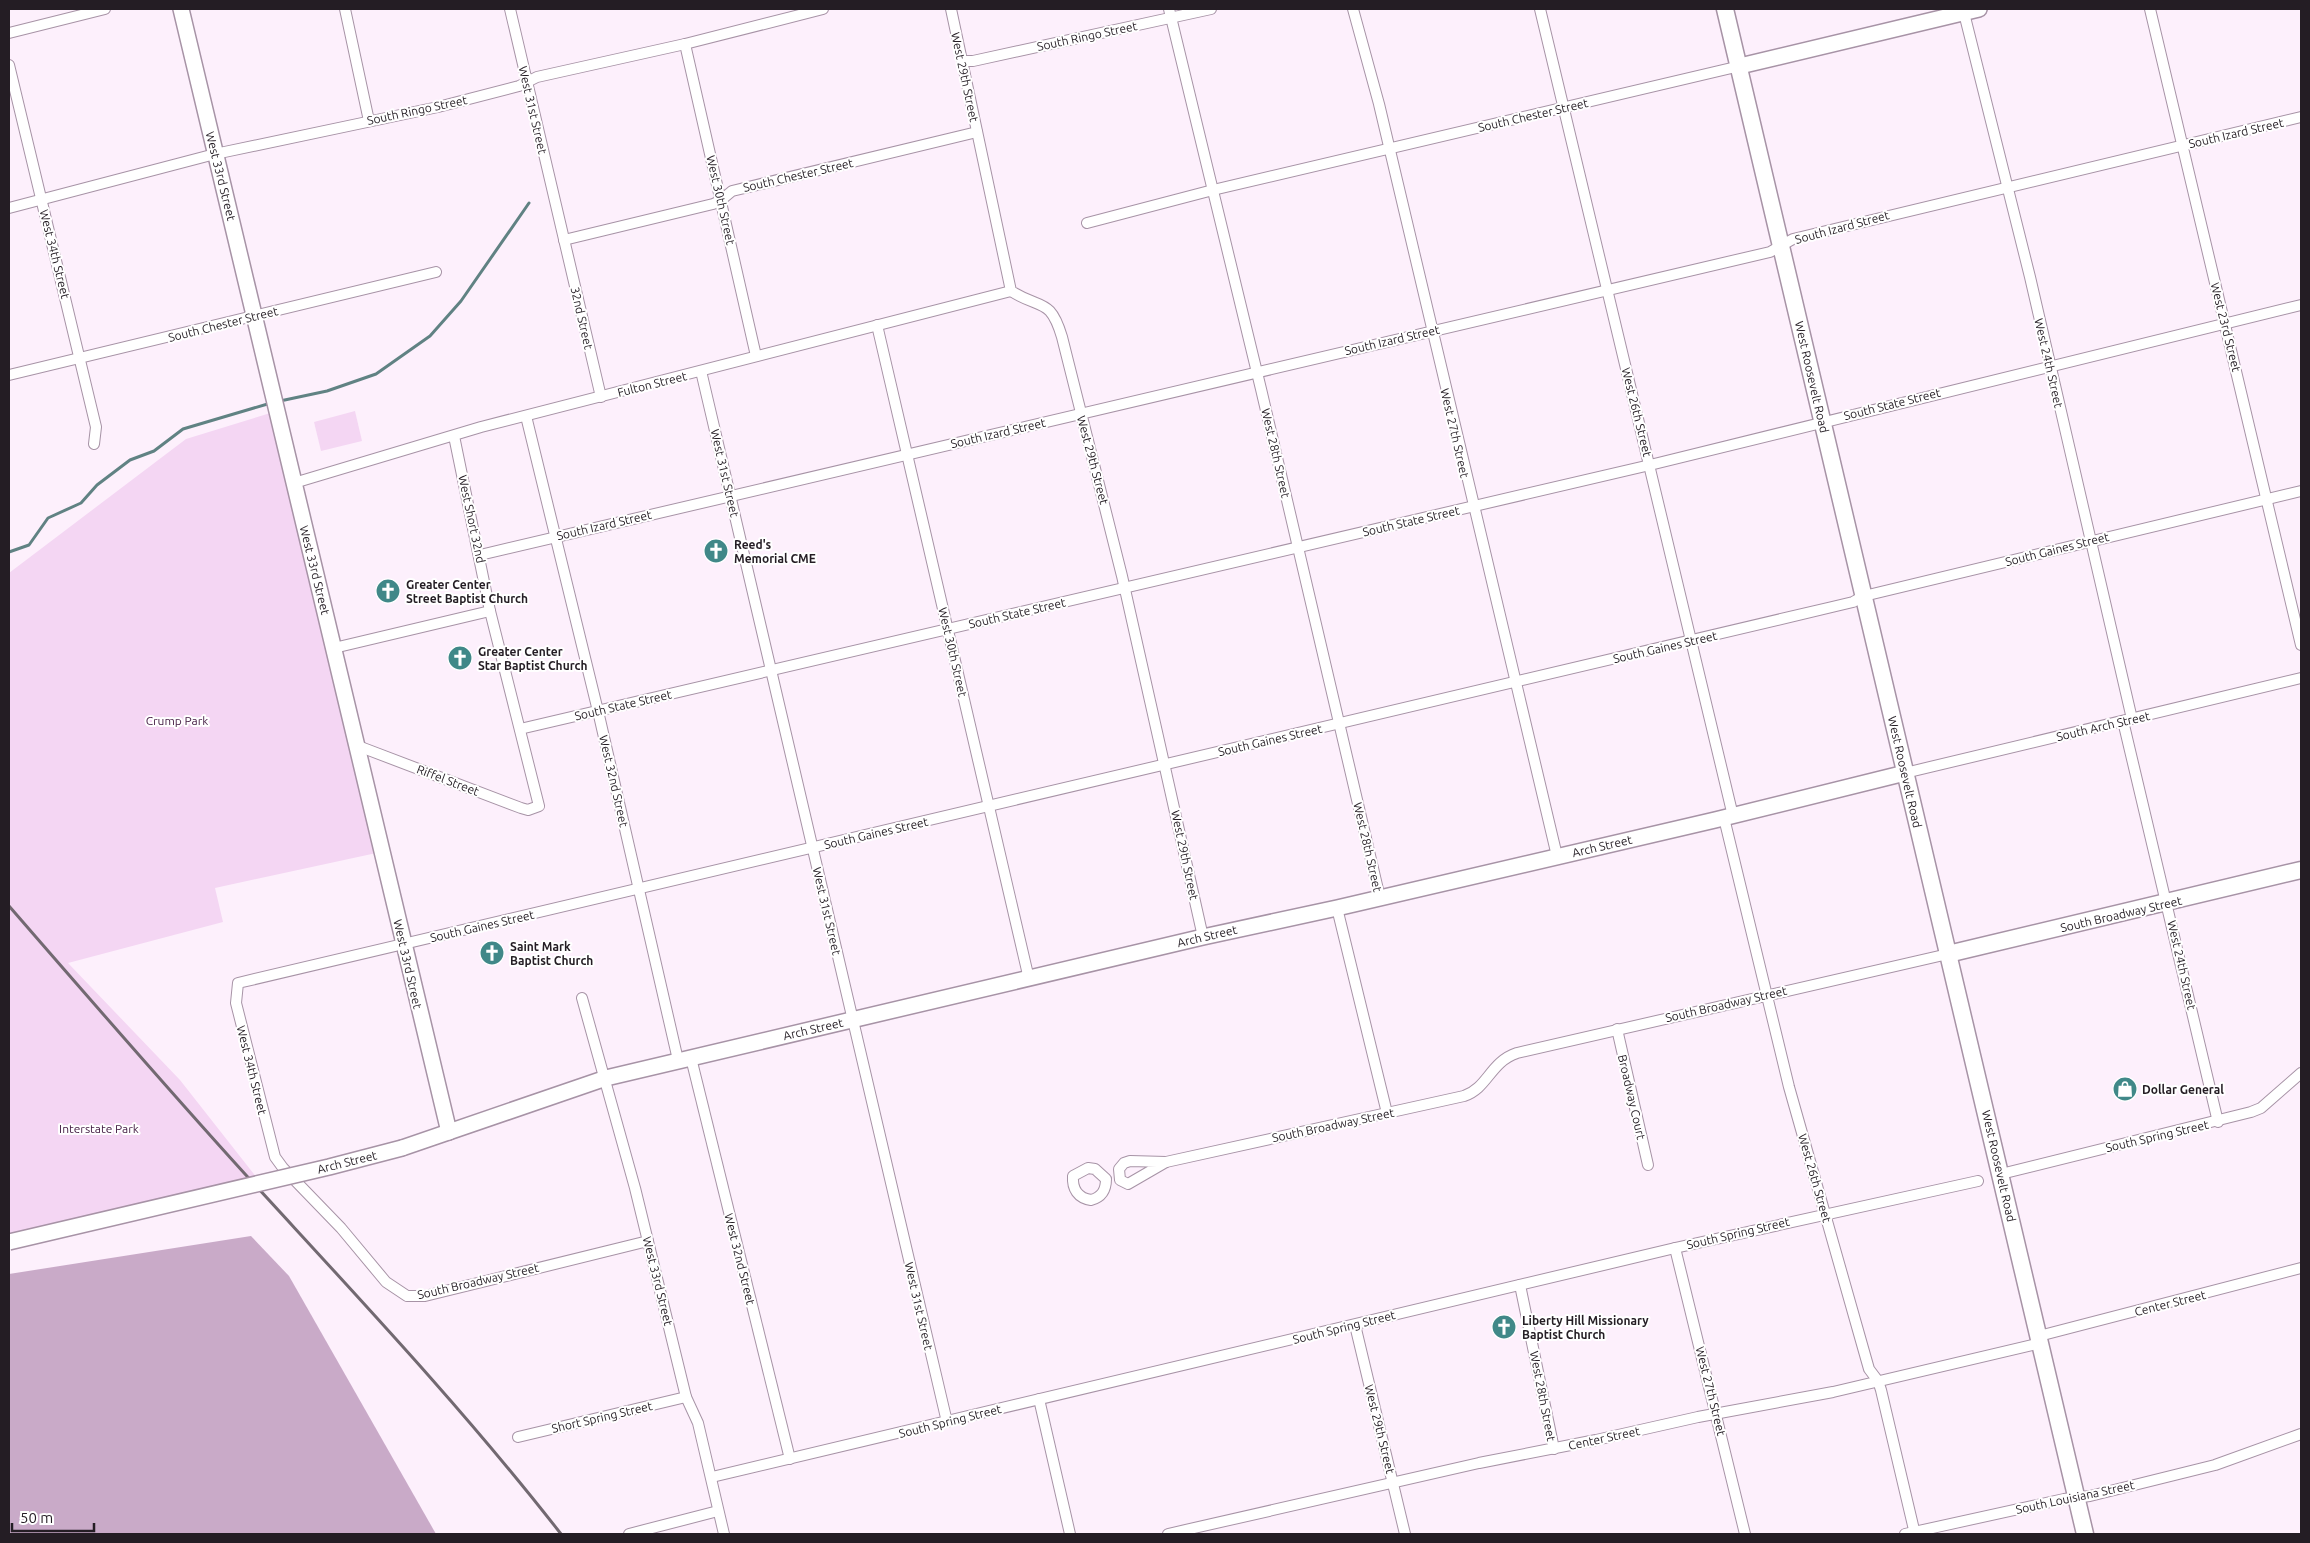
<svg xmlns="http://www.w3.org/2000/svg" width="2310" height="1543" font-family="Ubuntu,sans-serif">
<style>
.green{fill:#f4d6f3}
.forest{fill:#c9aac8}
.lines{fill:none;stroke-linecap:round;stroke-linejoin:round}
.stream{stroke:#608283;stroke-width:3}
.street-casing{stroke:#a793a6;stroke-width:12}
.secondary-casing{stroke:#a793a6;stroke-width:18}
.primary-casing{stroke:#a793a6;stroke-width:19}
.street{stroke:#fff;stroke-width:10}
.secondary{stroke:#fff;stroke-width:15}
.primary{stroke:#fff;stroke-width:16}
.rail{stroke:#726971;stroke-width:3}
.secondary-bridge-casing{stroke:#a793a6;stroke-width:18;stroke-linecap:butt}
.secondary-bridge{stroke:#fff;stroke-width:15}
.labels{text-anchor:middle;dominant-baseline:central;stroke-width:4;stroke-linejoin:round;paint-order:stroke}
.street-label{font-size:12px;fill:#241d24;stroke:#fff}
.poi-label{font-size:12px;font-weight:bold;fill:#241d24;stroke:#fff;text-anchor:start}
.park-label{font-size:12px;fill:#401940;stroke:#fff}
</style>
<rect width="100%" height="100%" fill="#fdf0fc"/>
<g class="green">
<path d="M277,411l104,441 -166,36 8,34 -155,41 112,117 81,103 -252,59v-669l177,-134z"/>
<path d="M355,411l7,30 -41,10 -7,-29z"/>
</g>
<path class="forest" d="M251,1236l38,40 147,258h-427v-260z"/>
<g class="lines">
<g class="stream">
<path d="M280,401l47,-10 49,-17 54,-38 31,-35 68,-98"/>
<path d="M9,552l20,-7 19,-27 33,-15 16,-18 33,-25 24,-9 29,-22 88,-26"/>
</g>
<defs>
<g id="street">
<path d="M345,9l24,112"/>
<path d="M510,9l91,388"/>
<path d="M951,9l60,282c30,19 39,6 51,46l60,239 81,361"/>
<path d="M1169,9l92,380 119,509"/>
<path d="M1353,9l26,95 178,752"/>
<path d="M1540,9l193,807"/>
<path d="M1963,9l67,268 102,442"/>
<path d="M2150,9l151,636"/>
<path d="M9,33l96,-24"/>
<path d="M685,44l71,312"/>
<path d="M963,61h10l238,-52"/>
<path d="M9,65l87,362 -2,17"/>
<path d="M9,208l206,-54 223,-47 81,-21 18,-9 148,-33 138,-35"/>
<path d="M1087,223l126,-33 527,-124"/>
<path d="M564,240l149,-36 7,-3 12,-10 245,-59"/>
<path d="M877,325l152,654"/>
<path d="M701,371l246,1051"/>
<path d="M9,375l427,-103"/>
<path d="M526,416l72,295 80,349"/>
<path d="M294,483l187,-56 530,-136"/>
<path d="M480,555l1290,-303 23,-13 508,-122"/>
<path d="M334,648l156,-37"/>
<path d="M2123,721l95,401"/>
<path d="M520,729l1130,-264 651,-160"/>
<path d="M358,746l163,62 7,2 11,-4 -49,-195 -36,-175"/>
<path d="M1905,773l396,-95"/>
<path d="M1724,818l65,269 80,282 9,12 3,9 34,144"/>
<path d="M1337,908l50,205"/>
<path d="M582,998l53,190 51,209 12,26 26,111"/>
<path d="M1617,1029l31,136"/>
<path d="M691,1058l99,401"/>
<path d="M1130,1161l36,1 -38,22 -8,-4 -1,-11 5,-6z"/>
<path d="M1166,1162l298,-66c24,-8 26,-34 53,-43l431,-99"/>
<path d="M1088,1168l7,1 11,10c0,11 -4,18 -15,21 -13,-2 -19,-11 -18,-24z"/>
<path d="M2001,1174l250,-62 10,-4 40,-35"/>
<path d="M648,1241l-223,55h-18l-21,-14 -45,-54 -58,-60 -8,-11 -39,-154 2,-20 1594,-376 21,-5 11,-6 437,-105"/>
<path d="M1675,1248l70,286"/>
<path d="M1520,1285l34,164"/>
<path d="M1355,1325l50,209"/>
<path d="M2039,1336l262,-68"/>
<path d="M1039,1399l31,135"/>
<path d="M518,1437l168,-40"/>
<path d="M712,1477l963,-229 303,-67"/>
<path d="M629,1534l89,-23"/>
<path d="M1168,1534l311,-71 117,-23 102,-23 135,-25 208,-49"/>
<path d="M1905,1534l159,-35 26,-3 125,-31 86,-31"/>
</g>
<g id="secondary">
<path d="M181,9l268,1123"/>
<path d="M1740,66l239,-57"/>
<path d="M402,1148l204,-70 597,-141 134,-29 378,-88 190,-47"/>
</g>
<g id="primary">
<path d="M1725,9l360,1525"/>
<path d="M1948,954l353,-84"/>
</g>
</defs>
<use href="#street" class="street-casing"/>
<use href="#secondary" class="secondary-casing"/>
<use href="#primary" class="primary-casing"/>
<use href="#street" class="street"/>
<use href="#secondary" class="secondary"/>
<use href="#primary" class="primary"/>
<path class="rail" d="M9,906c78,90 156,180 236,268 108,118 218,234 316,360"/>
<defs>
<path id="secondary-bridge" d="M9,1242l320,-75 73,-19"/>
</defs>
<use href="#secondary-bridge" class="secondary-bridge-casing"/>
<use href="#secondary-bridge" class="secondary-bridge"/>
</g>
<defs>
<symbol id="church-disc" viewBox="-11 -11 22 22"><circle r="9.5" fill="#408888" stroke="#fff"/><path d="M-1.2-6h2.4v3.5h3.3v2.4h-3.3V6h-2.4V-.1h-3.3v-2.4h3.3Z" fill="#fff"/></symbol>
<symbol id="shop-disc" viewBox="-11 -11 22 22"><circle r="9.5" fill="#408888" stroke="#fff"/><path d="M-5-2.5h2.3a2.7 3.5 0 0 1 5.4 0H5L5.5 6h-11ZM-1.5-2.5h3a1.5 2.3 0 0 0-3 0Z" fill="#fff"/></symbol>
</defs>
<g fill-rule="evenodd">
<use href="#church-disc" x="702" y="537" width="28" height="28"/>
<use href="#church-disc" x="374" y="577" width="28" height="28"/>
<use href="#church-disc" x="446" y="644" width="28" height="28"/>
<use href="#church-disc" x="478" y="939" width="28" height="28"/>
<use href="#shop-disc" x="2111" y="1075" width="28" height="28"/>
<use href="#church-disc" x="1490" y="1313" width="28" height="28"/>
</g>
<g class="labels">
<g class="street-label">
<text transform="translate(1087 36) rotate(-12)">South Ringo Street</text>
<text transform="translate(965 77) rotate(78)">West 29th Street</text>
<text transform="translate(417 110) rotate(-12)">South Ringo Street</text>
<text transform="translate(533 110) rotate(77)">West 31st Street</text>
<text transform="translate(1533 115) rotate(-13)">South Chester Street</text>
<text transform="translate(2236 133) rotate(-13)">South Izard Street</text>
<text transform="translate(798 175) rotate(-13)">South Chester Street</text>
<text transform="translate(221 176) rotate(76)">West 33rd Street</text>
<text transform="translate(721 200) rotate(77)">West 30th Street</text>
<text transform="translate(1842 227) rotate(-15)">South Izard Street</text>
<text transform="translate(55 254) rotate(76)">West 34th Street</text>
<text transform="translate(582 318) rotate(77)">32nd Street</text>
<text transform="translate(223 324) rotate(-14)">South Chester Street</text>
<text transform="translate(2226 327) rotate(76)">West 23rd Street</text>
<text transform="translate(1392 340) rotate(-13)">South Izard Street</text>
<text transform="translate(2049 363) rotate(77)">West 24th Street</text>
<text transform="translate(1812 377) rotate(77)">West Roosevelt Road</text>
<text transform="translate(652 384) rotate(-14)">Fulton Street</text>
<text transform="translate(1892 404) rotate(-14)">South State Street</text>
<text transform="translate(1637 412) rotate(76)">West 26th Street</text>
<text transform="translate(998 433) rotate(-13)">South Izard Street</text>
<text transform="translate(1455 433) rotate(77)">West 27th Street</text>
<text transform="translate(1276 453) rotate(77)">West 28th Street</text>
<text transform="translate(1093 460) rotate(75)">West 29th Street</text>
<text transform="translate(725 473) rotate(77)">West 31st Street</text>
<text transform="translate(472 519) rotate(78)">West Short 32nd</text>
<text transform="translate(1411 521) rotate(-13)">South State Street</text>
<text transform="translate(604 525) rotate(-13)">South Izard Street</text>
<text transform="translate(2057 549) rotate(-14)">South Gaines Street</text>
<text transform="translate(315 570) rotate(76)">West 33rd Street</text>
<text transform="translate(1017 613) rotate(-13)">South State Street</text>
<text transform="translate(1665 647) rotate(-13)">South Gaines Street</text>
<text transform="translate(953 652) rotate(77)">West 30th Street</text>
<text transform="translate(623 705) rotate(-13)">South State Street</text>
<text transform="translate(2103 726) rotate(-13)">South Arch Street</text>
<text transform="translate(1270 740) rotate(-13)">South Gaines Street</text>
<text transform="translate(1905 772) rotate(77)">West Roosevelt Road</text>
<text transform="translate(448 780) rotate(21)">Riffel Street</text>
<text transform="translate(614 781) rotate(77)">West 32nd Street</text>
<text transform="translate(876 833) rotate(-13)">South Gaines Street</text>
<text transform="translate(1602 846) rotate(-13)">Arch Street</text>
<text transform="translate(1368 847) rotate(77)">West 28th Street</text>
<text transform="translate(1185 855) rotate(78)">West 29th Street</text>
<text transform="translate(827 911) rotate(77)">West 31st Street</text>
<text transform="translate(2121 914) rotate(-13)">South Broadway Street</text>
<text transform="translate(482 926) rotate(-13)">South Gaines Street</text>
<text transform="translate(1207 936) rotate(-13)">Arch Street</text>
<text transform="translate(408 964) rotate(77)">West 33rd Street</text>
<text transform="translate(2182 965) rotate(77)">West 24th Street</text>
<text transform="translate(1726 1004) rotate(-13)">South Broadway Street</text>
<text transform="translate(813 1029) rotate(-13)">Arch Street</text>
<text transform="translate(252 1070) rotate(76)">West 34th Street</text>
<text transform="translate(1632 1097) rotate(77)">Broadway Court</text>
<text transform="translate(1333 1125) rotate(-12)">South Broadway Street</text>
<text transform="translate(2157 1136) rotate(-13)">South Spring Street</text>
<text transform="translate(347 1162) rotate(-14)">Arch Street</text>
<text transform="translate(1999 1166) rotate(77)">West Roosevelt Road</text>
<text transform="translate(1815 1178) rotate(74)">West 26th Street</text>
<text transform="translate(1738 1233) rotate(-13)">South Spring Street</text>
<text transform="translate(740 1259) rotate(76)">West 32nd Street</text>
<text transform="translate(478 1281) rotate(-13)">South Broadway Street</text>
<text transform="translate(658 1281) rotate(76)">West 33rd Street</text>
<text transform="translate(2170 1303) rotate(-14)">Center Street</text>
<text transform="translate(919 1306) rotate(77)">West 31st Street</text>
<text transform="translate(1344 1327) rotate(-14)">South Spring Street</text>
<text transform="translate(1711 1391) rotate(76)">West 27th Street</text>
<text transform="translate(1543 1396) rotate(79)">West 28th Street</text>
<text transform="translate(602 1417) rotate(-13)">Short Spring Street</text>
<text transform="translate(950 1421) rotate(-14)">South Spring Street</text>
<text transform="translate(1380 1429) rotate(76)">West 29th Street</text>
<text transform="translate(1604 1438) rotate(-12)">Center Street</text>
<text transform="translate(2075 1497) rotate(-12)">South Louisiana Street</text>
</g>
<g class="poi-label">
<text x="734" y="544">Reed's<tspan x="734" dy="14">Memorial CME</tspan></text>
<text x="406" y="584">Greater Center<tspan x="406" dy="14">Street Baptist Church</tspan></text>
<text x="478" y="651">Greater Center<tspan x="478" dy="14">Star Baptist Church</tspan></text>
<text x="510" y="946">Saint Mark<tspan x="510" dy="14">Baptist Church</tspan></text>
<text x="2142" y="1089">Dollar General</text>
<text x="1522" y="1320">Liberty Hill Missionary<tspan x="1522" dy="14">Baptist Church</tspan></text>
</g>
<g class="park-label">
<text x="177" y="720">Crump Park</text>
<text x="99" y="1128">Interstate Park</text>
</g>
</g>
<rect width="2310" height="1543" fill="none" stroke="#241d24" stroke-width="20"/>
<path d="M12 1523v8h82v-8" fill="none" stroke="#241d24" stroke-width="2.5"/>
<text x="20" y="1523" font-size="15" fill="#241d24" stroke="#ffffff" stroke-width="4" paint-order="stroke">50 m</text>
</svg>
